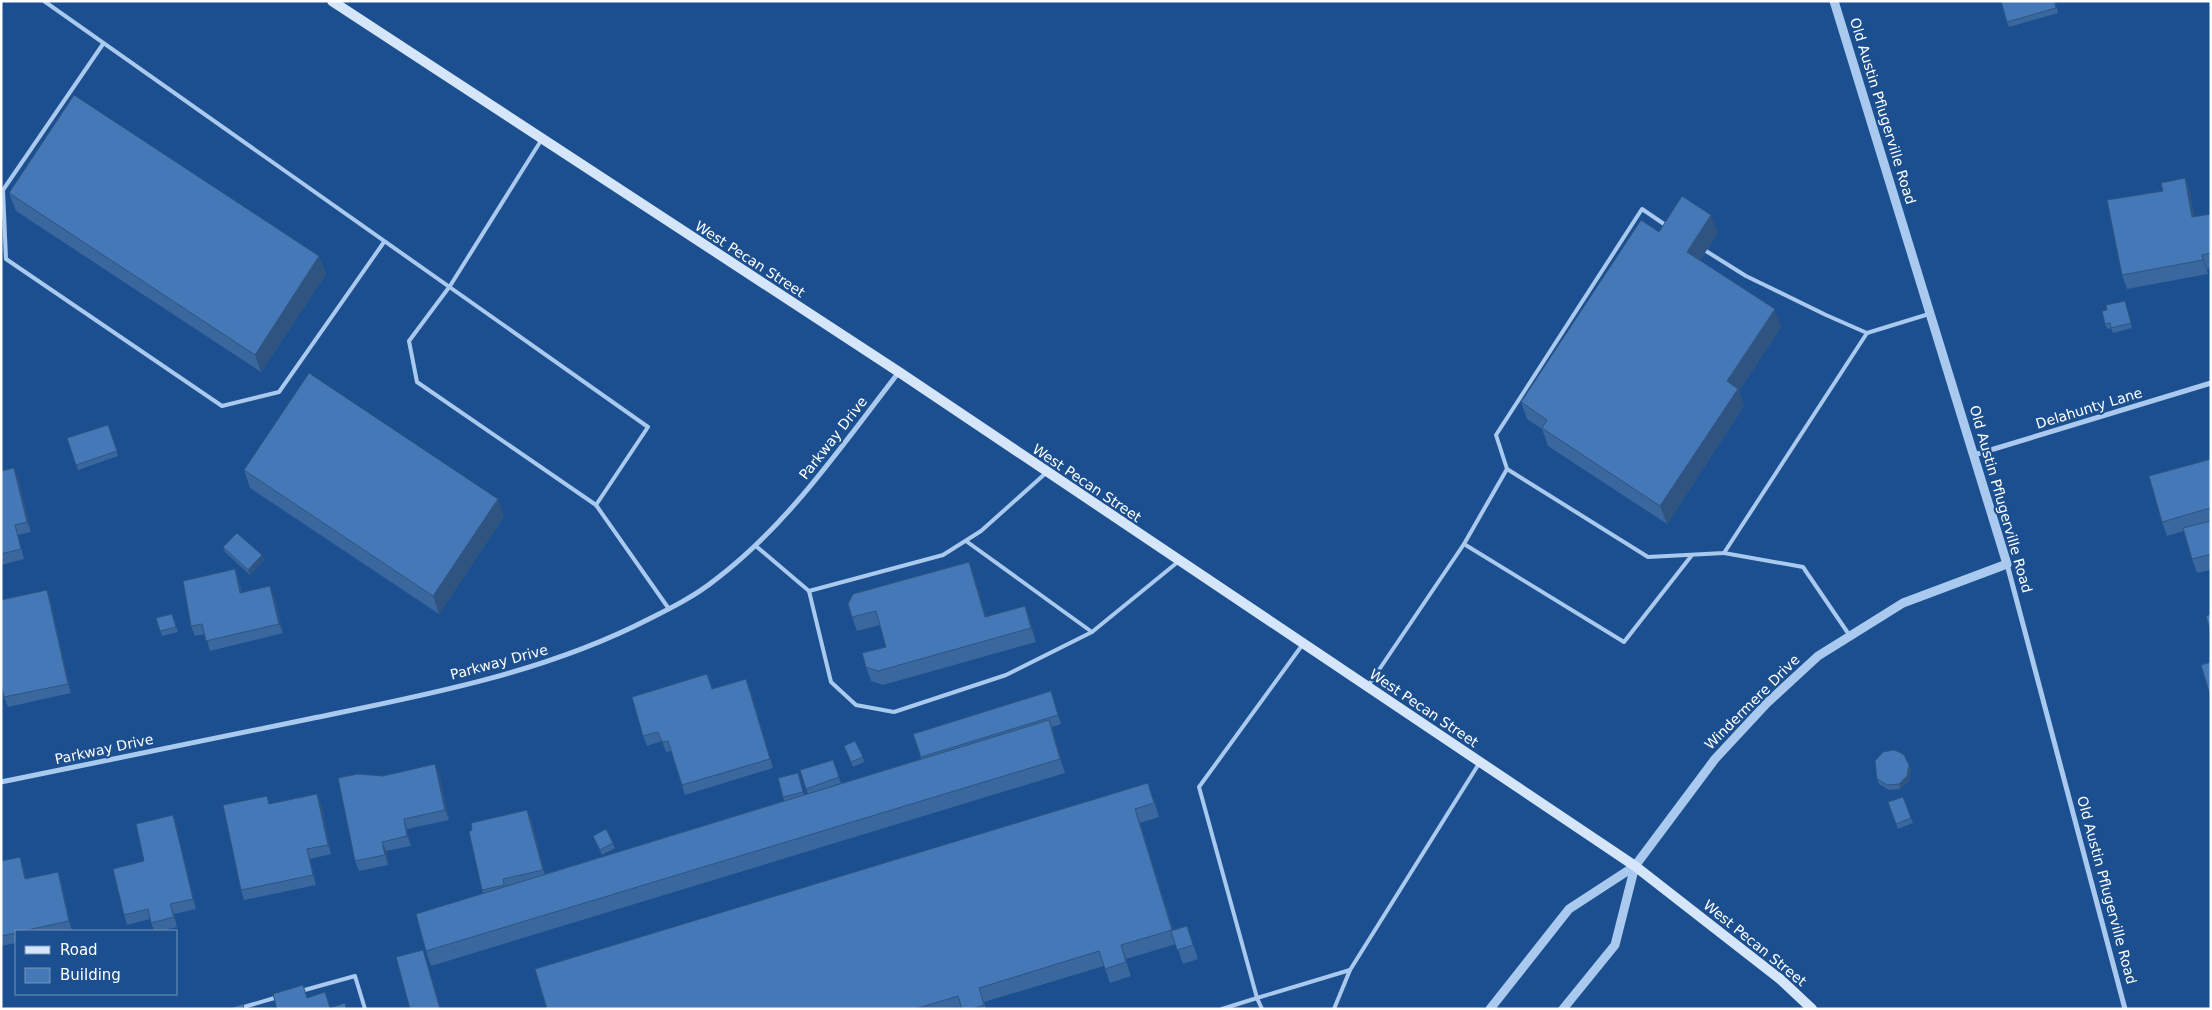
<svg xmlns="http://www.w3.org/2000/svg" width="2212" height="1010" font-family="'DejaVu Sans',sans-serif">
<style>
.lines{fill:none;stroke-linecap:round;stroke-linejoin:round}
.service{stroke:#a9c9ee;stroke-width:4}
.minor{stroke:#a9c9ee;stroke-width:5}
.tertiary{stroke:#a9c9ee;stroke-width:9}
.secondary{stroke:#d6e6fa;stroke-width:10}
.wall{fill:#3a679d}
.shaded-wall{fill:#305480}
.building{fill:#4478b7;stroke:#305480}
.labels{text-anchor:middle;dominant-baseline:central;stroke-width:4.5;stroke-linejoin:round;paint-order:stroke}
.street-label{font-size:14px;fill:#fff;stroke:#1b4f8f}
</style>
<rect width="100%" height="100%" fill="#1b4f8f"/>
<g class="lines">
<g class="service">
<path d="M44,1l604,426 -52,78"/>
<path d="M103,44l-100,146 3,69 216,147 57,-14 105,-150"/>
<path d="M542,139l-92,147 -41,55 8,41 179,123 73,104"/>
<path d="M1667,226l-25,-17 -146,226 11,34 141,88 76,-4 143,-220"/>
<path d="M1706,251l40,25 80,39 41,18 62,-19"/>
<path d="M966,541l126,91"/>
<path d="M1464,544l43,-75"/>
<path d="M757,547l52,44 22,91 25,23 38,7 112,-37 86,-43 87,-71"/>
<path d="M1724,553l79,14 47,69"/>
<path d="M809,591l134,-36 38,-24 66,-59"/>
<path d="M1368,686l96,-142 160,98 68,-87"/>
<path d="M1350,970l130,-208"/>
<path d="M301,991l54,-15 10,33"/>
<path d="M237,1009l41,-12"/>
<path d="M1222,1009l35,-11 -58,-211 104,-143"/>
<path d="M1262,1009l-5,-11 93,-28 -16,39"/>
</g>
<g class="minor">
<path d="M1974,455l237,-72"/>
<path d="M2007,564l118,445"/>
<path d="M1,782c101,-21 202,-42 303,-62 117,-24 238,-46 345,-101 22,-11 46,-23 66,-39 74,-56 127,-135 184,-208"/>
</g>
<g class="tertiary">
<path d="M1490,1009l79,-100 66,-43 80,-107 52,-56 51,-47 85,-53 104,-39 -173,-563"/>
<path d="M1563,1009l52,-64 20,-79"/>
</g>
<path class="secondary" d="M332,1l567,371 736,494 145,113 32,30"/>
</g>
<g class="wall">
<path d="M2055,1l3,12 -49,14 -2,-5z"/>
<path d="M2185,178l5,14 4,25 17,-3v54l-4,1 1,5 -81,15 -5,-14 41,-84z"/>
<path d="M9,193l310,63 7,18 -65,98 -245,-161z"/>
<path d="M1659,232l59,1 -18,27 81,67 -42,64 5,15 -77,118 -119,-78 -6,-17 -15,-10 -6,-17z"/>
<path d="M2125,301l7,27 -19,5 -2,-5 -4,1 -2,-5 2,-14z"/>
<path d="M108,425l10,31 -40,14 -11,-32z"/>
<path d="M2211,459v111l-14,3 -5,-14 -8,-28 -17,5 -5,-14z"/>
<path d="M244,470l260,46 -65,98 -189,-126z"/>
<path d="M1,471l17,7 13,54 -13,3 6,24 -23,6z"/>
<path d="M223,547l39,8 2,5 -14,15 -25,-23z"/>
<path d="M969,562l5,14 12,41 39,-11 5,14 6,22 -153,43 -12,-4 -5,-14 20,-20 -6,-22 -23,6 -5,-14z"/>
<path d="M235,569l3,10 4,14 32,3 9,37 -73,18 -5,-17 -10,2 -4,-10z"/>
<path d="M50,600l21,93 -63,14 -4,-10z"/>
<path d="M156,618l18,1 4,13 -16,4z"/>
<path d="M712,689h38l23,79 -88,27 -14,-44 -5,1 -4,-11 -15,5 -4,-10z"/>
<path d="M1051,691l10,33 -9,3 13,46 -634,193 -5,-15 57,-58 -1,-3 49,-71 14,55 239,-73 -1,-4 17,-19 4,17 117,-36 -8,-25z"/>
<path d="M844,746l19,11 1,5 -11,5z"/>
<path d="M833,760l8,23 -33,11 -8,-24z"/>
<path d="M1909,765l2,5 -2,11 -9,8 -11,1 -10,-6 -2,-5z"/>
<path d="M439,774l10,46 -42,9 4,17 -25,5 2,14 -29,6 -4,-10z"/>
<path d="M317,794l4,10 10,50 -21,5 6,26 -72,15 -3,-10 29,-86z"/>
<path d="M1153,797l6,20 -19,6 33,107 14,-4 11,33 -15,5 -7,-20 -50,15 5,17 -21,7 -6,-17 -120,36 2,7h-439z"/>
<path d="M1903,797l10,26 -15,6 -10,-27z"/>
<path d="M173,815l3,10 20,84 -22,5 3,13 -17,4h-6l-4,-12 -23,6 -3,-10 20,-54z"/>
<path d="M593,836l20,7 2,5 -13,7z"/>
<path d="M20,857l3,10 3,12 32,-7 3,10 11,49h-56v12l-15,3v-85z"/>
</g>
<g class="shaded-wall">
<path d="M2185,178l5,14 7,39 -5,-14z"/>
<path d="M1711,215l7,18 -24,36 -7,-17z"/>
<path d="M2202,255l5,14 1,5 -5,-14z"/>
<path d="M319,256l7,18 -65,98 -6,-17z"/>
<path d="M1775,309l6,18 -42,64 5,15 -77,118 -7,-18 67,-125z"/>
<path d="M14,468l4,10 13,54 -4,-10z"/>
<path d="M498,499l6,17 -65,98 -6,-18z"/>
<path d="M262,555l2,5 -14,15 -2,-5z"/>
<path d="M969,562l5,14 16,55 -5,-14z"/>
<path d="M235,569l3,10 6,24 -4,-10z"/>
<path d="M270,586l4,10 9,37 -4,-9z"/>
<path d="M47,590l3,10 21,93 -3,-9z"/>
<path d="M1025,606l5,14 6,22 -5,-14z"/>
<path d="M746,679l4,10 23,79 -3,-9z"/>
<path d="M1049,720l5,14 11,39 -5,-14z"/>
<path d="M435,764l4,10 10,46 -4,-10z"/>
<path d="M1909,765l2,5 -2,11 -9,8 -1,-5z"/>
<path d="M317,794l4,10 10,50 -3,-9z"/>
<path d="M1135,809l5,14 37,121 -5,-14z"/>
<path d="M527,810l4,9 16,61 -4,-10z"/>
<path d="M173,815l3,10 20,84 -3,-10z"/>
<path d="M404,819l3,10 4,17 -4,-10z"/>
<path d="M382,842l4,9 2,14 -3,-10z"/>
<path d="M307,849l3,10 6,26 -3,-10z"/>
<path d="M20,857l3,10 6,22 -4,-10z"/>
<path d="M58,872l3,10 11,49 -3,-10z"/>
<path d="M170,904l4,10 3,13 -3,-10z"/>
<path d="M1121,945l5,14 5,17 -5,-14z"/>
<path d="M423,950l5,14 13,45h-1z"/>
</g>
<g class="building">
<path d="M2001,1h53l2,7 -49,14z"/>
<path d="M74,95l245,161 -64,99 -246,-162z"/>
<path d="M2185,178l7,39 19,-3v39l-9,2 1,5 -81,15 -15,-75 56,-9 -2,-8z"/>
<path d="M1682,196l29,19 -24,37 88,57 -48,72 11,8 -78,117 -118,-78 5,-8 -26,-18 120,-182 18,12z"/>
<path d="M2125,301l6,22 -20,5 -1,-5 -5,1 -3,-13 5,-1 -1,-5z"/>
<path d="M309,373l189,126 -65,97 -189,-126z"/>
<path d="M108,425l9,26 -41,14 -9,-27z"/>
<path d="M2211,459v52l-1,-3 -48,14 -13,-46z"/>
<path d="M14,468l13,54 -12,3 6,24 -20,5v-83z"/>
<path d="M2211,521v33l-19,5 -9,-31z"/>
<path d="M237,533l25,22 -14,15 -25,-23z"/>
<path d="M969,562l16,55 40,-11 6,22 -153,43 -12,-4 -4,-14 24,-6 -10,-36 -24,6 -4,-13 5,-10z"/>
<path d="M235,569l5,24 30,-7 9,38 -73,17 -4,-17 -11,2 -8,-45z"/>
<path d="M47,590l21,94 -64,13 -3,-14v-83z"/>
<path d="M172,614l4,13 -16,4 -4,-13z"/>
<path d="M2211,614v19l-5,-17z"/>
<path d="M2211,662v36l-10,-33z"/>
<path d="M707,674l5,15 34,-10 24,80 -88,26 -14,-44 -6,1 -4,-10 -15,4 -11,-39z"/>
<path d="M1051,691l7,24 -137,42 -8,-23z"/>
<path d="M1049,720l11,39 -634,192 -10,-37z"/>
<path d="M855,741l8,16 -12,5 -7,-16z"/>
<path d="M1894,750l5,2 5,3 5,10 -2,11 -8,8 -12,1 -10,-6 -2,-18 8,-9z"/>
<path d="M833,760l6,17 -33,12 -6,-19z"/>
<path d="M435,764l10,46 -41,9 3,17 -25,6 3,13 -30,6 -17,-83 20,-4 25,2z"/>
<path d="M798,773l5,19 -20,5 -5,-19z"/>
<path d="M1148,783l6,20 -19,6 37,121 -51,15 5,17 -21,7 -6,-18 -120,37 5,17 -12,4h-10l-4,-13 -43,13h-368l-12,-40z"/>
<path d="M317,794l11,51 -21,4 6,26 -72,15 -18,-85 44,-9 2,8z"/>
<path d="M1903,797l8,21 -15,6 -8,-22z"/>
<path d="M527,810l16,60 -40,9 1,6 -22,5 -13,-58 3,-2 -1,-7z"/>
<path d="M173,815l20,84 -23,5 4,13 -23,6 -3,-14 -24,6 -11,-46 31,-8 -8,-37z"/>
<path d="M606,829l7,14 -13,7 -7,-14z"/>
<path d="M20,857l5,22 33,-7 11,49 -46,10h-7v2l-15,3v-75z"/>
<path d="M1187,926l6,19 -16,5 -6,-19z"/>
<path d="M423,950l17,59h-30l-14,-52z"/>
<path d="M303,985l4,13 18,-6 5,16 15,-5 1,6h-69l-4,-15z"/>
<path d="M243,1004l1,5h-16z"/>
</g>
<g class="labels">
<g class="street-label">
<text transform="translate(1883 111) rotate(73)">Old Austin Pflugerville Road</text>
<text transform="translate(750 259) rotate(33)">West Pecan Street</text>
<text transform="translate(2089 408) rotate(-17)">Delahunty Lane</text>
<text transform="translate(833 438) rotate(-52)">Parkway Drive</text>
<text transform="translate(1087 483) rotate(34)">West Pecan Street</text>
<text transform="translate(2001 499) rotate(74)">Old Austin Pflugerville Road</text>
<text transform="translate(499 662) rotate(-15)">Parkway Drive</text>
<text transform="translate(1752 702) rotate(-45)">Windermere Drive</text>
<text transform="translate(1424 708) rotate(34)">West Pecan Street</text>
<text transform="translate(104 749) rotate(-12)">Parkway Drive</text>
<text transform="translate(2107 890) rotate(75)">Old Austin Pflugerville Road</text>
<text transform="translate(1755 943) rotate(39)">West Pecan Street</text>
</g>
</g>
<rect width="2212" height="1010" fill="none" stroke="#ffffff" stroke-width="5"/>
<rect x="15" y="930" width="162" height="65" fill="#1b4f8f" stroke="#7695bc"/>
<rect x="25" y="946" width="25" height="8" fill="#d6e6fa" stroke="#7695bc"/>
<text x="60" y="955" font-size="15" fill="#ffffff">Road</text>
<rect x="25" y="968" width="25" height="15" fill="#4478b7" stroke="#7695bc"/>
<text x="60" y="980" font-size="15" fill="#ffffff">Building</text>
</svg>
